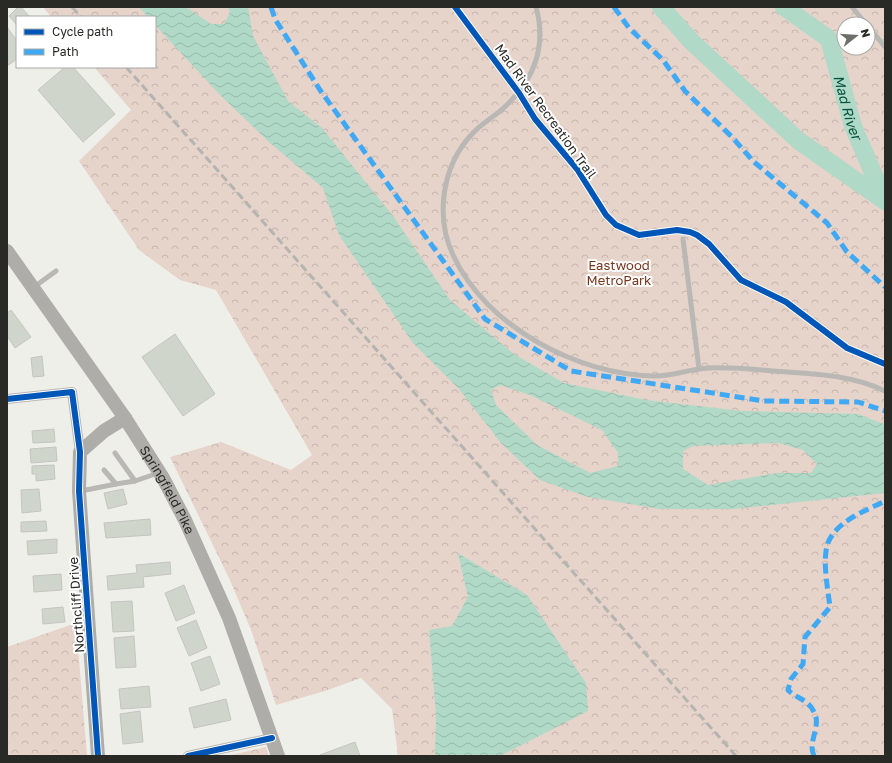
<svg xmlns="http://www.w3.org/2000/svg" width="892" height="763" font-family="'Golos Text',sans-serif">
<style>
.forest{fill:url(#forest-crowns);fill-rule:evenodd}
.water{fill:url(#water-waves);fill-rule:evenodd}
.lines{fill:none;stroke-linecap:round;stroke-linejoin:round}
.river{stroke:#b1d9c7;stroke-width:18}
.building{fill:#d0d5cb;stroke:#c4c5c1}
.lane{stroke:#b9b8b5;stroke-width:5}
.street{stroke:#b9b8b5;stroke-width:10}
.secondary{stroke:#aeadaa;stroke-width:14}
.rail{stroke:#b4b4b1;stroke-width:3;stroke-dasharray:8 4;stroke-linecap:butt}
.quiet{stroke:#3fa9f5;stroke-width:5;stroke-dasharray:10 5;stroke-linecap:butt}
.cycleway-casing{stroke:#fff;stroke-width:8}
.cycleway{stroke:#0057b8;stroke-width:6}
.labels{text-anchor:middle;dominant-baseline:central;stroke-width:4;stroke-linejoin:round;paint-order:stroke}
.street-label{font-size:13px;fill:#292925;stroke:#fff}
.park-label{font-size:13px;fill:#77361c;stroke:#fff}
.water-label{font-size:14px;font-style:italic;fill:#06543e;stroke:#fff}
</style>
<defs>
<pattern id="forest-crowns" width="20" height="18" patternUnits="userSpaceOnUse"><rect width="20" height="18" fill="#e6d3ca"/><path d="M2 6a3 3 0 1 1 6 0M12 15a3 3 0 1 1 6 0" fill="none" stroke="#c5b5ad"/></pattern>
<pattern id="water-waves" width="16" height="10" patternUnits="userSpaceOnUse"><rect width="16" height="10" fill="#b1d9c7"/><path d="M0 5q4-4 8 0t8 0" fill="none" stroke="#98baab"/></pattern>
</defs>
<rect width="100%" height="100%" fill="#efefea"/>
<g class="forest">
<path d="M43,7h842v749h-487l-6,-47 -31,-31 -36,13 -49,14 -25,-75 -22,-52 -59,-121 51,-15 70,28 21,-15 -96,-165 -36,-10 -41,-30 -60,-89 52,-51 -37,-43h61v-50h-104zM844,24h24v24h-24z"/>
<path d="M76,623l11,133h-80v-109z"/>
<path d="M266,747l3,9h-42z"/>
</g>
<g class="water">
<path d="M139,7h47l25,17h13l6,-12 -2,-5h20l5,29 35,65 34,27 71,88 57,84 64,54 50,29 82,17 95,11 117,3 26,10 1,69 -152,16h-73l-72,-12 -48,-17 -39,-37 -42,-54 -46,-46 -74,-108 -16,-47 -54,-46 -50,-48 -64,-69v-8h-7zM500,385l30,10 72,35 16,23v13l-28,7 -53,-28 -41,-40 -5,-15zM778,443l25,7 14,14 -6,9h-34l-69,12 -25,-16v-18l10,-5z"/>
<path d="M458,553l69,42 59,88 2,28 -88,45h-65l1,-42 -7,-84 23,-4 16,-29z"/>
</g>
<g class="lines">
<g class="river">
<path d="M661,7l31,35 107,99 86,60"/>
<path id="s1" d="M784,7l45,32 24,87 32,75"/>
</g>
</g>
<g class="building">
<path d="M18,7h3l9,10h-13v8l-8,-9z"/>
<path d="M7,27l10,14v18l-10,7z"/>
<path d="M65,67h8l42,47 -32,28 -45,-52z"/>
<path d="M11,310l20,27 -16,11 -8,-12v-23z"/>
<path d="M175,334l40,60 -32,22 -41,-59z"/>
<path d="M42,356l2,20 -11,1 -2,-19z"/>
<path d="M54,429l1,13 -22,1 -1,-12z"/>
<path d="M56,447l1,14 -26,2 -1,-14z"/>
<path d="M54,465l1,14 -19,2v-7h-4v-8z"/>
<path d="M39,489l2,22 -19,2 -1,-23z"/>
<path d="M123,489l4,15 -19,5 -4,-16z"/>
<path d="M150,519l1,16 -45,3 -2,-15z"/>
<path d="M46,521l1,10 -26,1v-10z"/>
<path d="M57,539v14l-29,2 -1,-14z"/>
<path d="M170,562l1,12 -28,3 1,10 -36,3 -1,-14 30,-3 -1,-8z"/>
<path d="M61,574l1,16 -28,2 -1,-16z"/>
<path d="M184,585l11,28 -19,8 -11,-28z"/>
<path d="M132,601l2,30 -21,1 -2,-30z"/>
<path d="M63,607l2,15 -22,2 -1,-15z"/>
<path d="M196,620l11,28 -18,8 -12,-28z"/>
<path d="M134,636l2,31 -20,1 -2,-30z"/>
<path d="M210,656l10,28 -19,7 -10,-28z"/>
<path d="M149,686l2,21 -30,2 -2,-20z"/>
<path d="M226,699l5,21 -37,8 -5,-20z"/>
<path d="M140,711l3,31 -20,2 -3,-30z"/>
<path d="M355,742l5,14h-39l-1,-1z"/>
</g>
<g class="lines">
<g class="lane">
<path d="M536,7c12,43 -4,77 -37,105 -9,7 -19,13 -27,22 -30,32 -37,82 -19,121 33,72 125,120 202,121 18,0 35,-7 53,-8 21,-1 43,1 65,3 38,3 77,3 112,20"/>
<path d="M852,7l14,17"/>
<path d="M868,26l17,21"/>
<path d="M683,239l16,130"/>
<path d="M34,287l22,-16"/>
<path d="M115,453l20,28 23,-8"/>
<path d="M116,484l19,-3"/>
<path d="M81,491l35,-7 -12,-14"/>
</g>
<g class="street">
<path d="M7,399l65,-7 8,60"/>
<path d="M188,756l84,-18"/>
</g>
<g class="secondary">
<path id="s2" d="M7,251l118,167 38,60 22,42 44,98 49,138"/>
<path d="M98,756l-19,-265 1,-39 24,-21 21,-13"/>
</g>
<g class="rail">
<path d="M72,7l9,10"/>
<path d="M126,67l610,689"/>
</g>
<g class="quiet">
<path d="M271,7l4,12 45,71 165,229 86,52 193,30 94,1 27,9"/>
<path d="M614,7l15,21 34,32 22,31 47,46 22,25 73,61 20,29 38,35"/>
<path d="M814,756c-7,-14 8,-30 0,-44 -6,-13 -17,-13 -26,-22l3,-11 12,-15 2,-27 25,-30c-2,-18 -10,-55 1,-70 11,-18 36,-27 54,-36"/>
</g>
<defs>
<g id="cycleway">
<path d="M455,7l64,86 16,26 42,50 29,46 10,10 23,10 38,-5 13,2 7,3 12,9 32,36 45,22 61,46 38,16"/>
<path d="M7,399l65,-7 8,60 -1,39 19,265"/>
<path d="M188,756l84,-18"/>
</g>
</defs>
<use href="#cycleway" class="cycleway-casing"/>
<use href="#cycleway" class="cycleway"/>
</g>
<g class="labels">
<g class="street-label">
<text transform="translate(546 111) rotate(54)">Mad River Recreation Trail</text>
<text stroke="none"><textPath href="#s2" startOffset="288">Springfield Pike</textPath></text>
<text transform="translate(76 605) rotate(-94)">Northcliff Drive</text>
</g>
<g class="park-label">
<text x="619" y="265">Eastwood<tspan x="619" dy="15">MetroPark</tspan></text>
</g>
<g class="water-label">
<text stroke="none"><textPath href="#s1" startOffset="126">Mad River</textPath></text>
</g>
</g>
<rect width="892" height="763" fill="none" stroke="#292925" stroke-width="16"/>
<rect x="16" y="16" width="140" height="52" fill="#ffffff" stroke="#a9a9a8"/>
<rect x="24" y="29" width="20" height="6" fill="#0057b8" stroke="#a9a9a8"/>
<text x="52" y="36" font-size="12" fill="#292925">Cycle path</text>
<rect x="24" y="49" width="20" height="6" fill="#3fa9f5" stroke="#a9a9a8"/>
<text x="52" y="56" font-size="12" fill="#292925">Path</text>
<g transform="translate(856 36) rotate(73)"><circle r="19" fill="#ffffff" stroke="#a9a9a8"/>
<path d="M0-3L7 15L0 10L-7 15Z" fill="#6e6e6a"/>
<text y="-6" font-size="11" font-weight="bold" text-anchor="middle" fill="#292925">N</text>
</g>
</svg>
